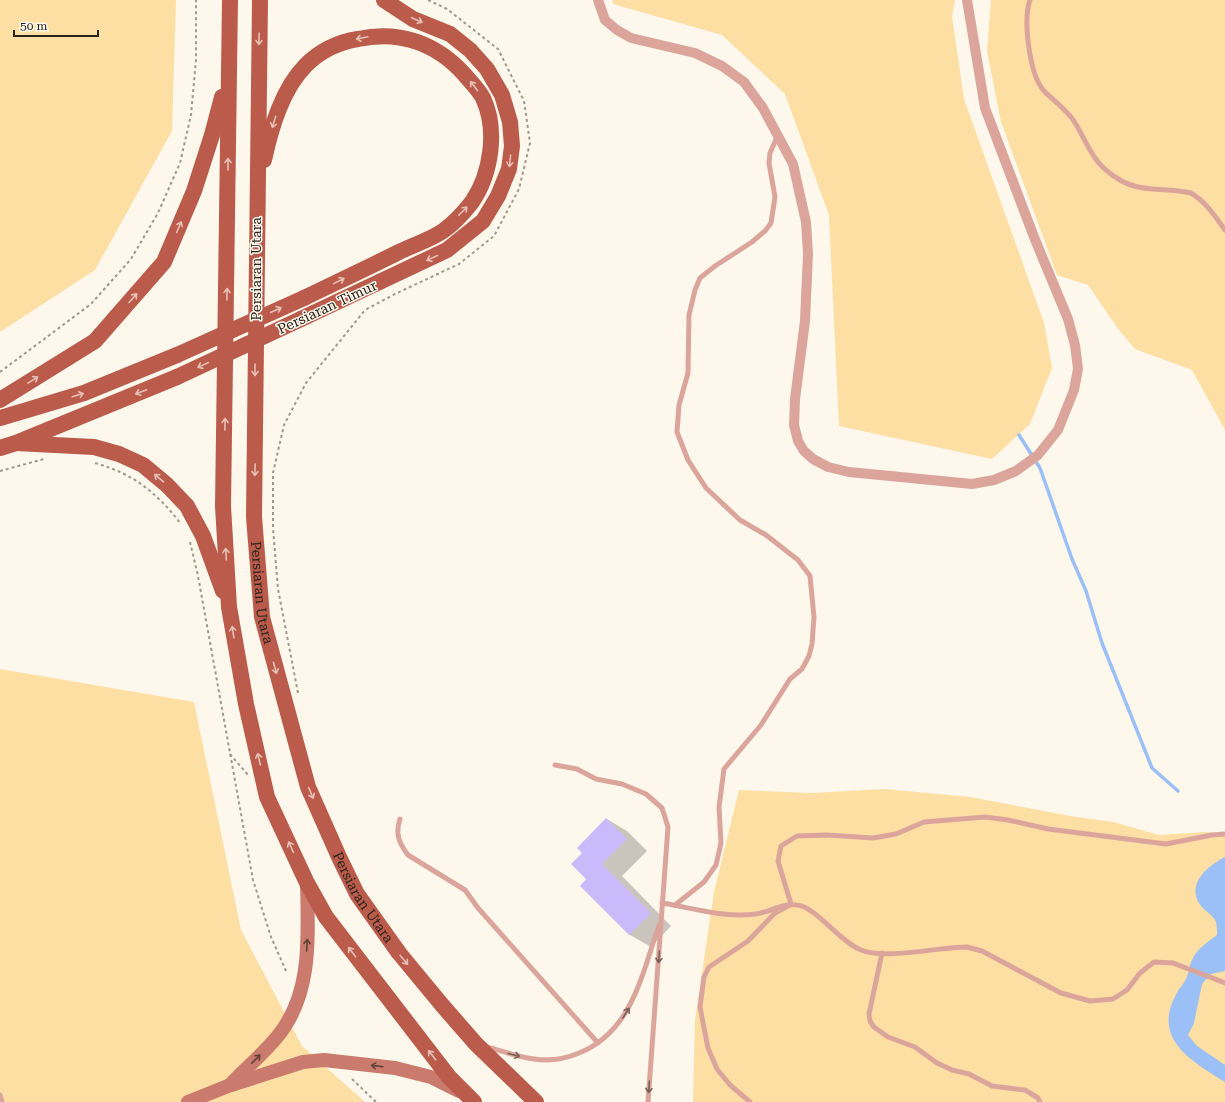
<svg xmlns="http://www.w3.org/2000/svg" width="1225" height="1102" font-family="'Roboto Serif',serif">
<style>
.green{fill:#fddfa3}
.water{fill:#9bbff7}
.shadow{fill:#0003}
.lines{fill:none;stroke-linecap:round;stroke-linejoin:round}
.stream{stroke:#9bbff7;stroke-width:3.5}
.building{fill:#c9bbfb}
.path{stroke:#9f998e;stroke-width:2;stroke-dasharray:3 3;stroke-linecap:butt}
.lane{stroke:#dca59b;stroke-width:5}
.street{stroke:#dca59b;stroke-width:10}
.secondary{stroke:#ca7b6d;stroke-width:14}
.primary{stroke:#bb5b4c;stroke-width:16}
.primary-bridge{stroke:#bb5b4c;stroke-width:16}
.oneway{stroke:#e6c0b4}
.oneway2{stroke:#624337}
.oneway3{stroke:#7a5f54}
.labels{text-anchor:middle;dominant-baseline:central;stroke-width:3;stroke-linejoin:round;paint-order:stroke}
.street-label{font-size:14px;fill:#2a251a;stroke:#fdf7ec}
</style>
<rect width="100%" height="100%" fill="#fdf7ec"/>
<g class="green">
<path d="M0,0h176l-4,131 -77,139 -95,62z"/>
<path d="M613,0h342l-3,16 12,83 80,224 8,45 -22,56 -38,35 -153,-33 -10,-211 -44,-121 -63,-59 -109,-31z"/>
<path d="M991,0h234v430l-33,-60 -57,-21 -16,-19 -31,-45 -31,-10 -56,-153 -14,-71z"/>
<path d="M0,669l194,33 47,228 61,116 63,56h-365z"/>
<path d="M885,789l85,8 100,19 43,6 46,13 46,-3 20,2v268h-532l2,-82 19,-128 25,-102 72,3z"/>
</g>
<path class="water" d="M1225,857v114l-14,3 -9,10 -8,39 -6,12 9,11 28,19v17c-35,-22 -75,-44 -47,-91 2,-4 5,-6 7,-10 4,-7 4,-16 8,-23 4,-9 16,-17 24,-23 0,-4 0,-9 -1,-13 -2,-6 -11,-11 -15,-16 -16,-21 6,-40 24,-49z"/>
<path class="shadow" d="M607,819l20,12 20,20 -25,25 49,50 -20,21 -21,-12 -49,-49 7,-7 -4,-26z"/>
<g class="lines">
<path class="stream" d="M1019,435l21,33 32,91 14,32 16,52 50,125 26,23"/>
</g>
<path class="building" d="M606,818l21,21 -25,25 49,49 -22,22 -49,-49 6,-7 -15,-15 11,-11 -5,-5z"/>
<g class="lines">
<g class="path">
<path d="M0,372l91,-68 40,-45 27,-46 22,-50 11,-48 5,-55v-60"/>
<path d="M95,463c39,11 61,29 86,61"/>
<path d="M0,471l44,-12"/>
<path d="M190,542l8,34 55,304 18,57 15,34"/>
<path d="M298,693l-20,-104 -5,-61v-55l11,-48 22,-42 59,-73 30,-16 64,-30 35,-28 25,-47 11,-46 -6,-42 -26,-52 -51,-40 -19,-9"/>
<path d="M230,754l18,21"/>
<path d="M352,1079l24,23"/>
</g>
<g class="lane">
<path d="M1030,0c-7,20 -1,74 14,91 10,10 22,18 30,30 16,26 18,43 46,59 22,13 46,7 71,13 15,9 24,23 34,37"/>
<path d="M555,765l22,4 19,10 26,5 24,10 16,14 6,19 -20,275"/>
<path d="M400,819c-5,15 -1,24 8,36l57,35 13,18 120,135"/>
<path d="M662,903c31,5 62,15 94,11 14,-2 26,-11 41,-9 18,1 43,37 64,45 24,10 77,-3 106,-3l15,4 79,42 29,8 23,-2 14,-9 13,-17 14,-11 19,1 52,20"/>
<path d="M791,904l-13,-43 3,-15 16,-10 30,-1 46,3 23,-4 28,-12 61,-5 23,3 40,9 118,15 46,-9 13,-1"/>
<path d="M675,905l29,-23 12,-17 5,-22 -2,-36 5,-38 37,-44 29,-46 12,-10 7,-13 3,-12 2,-27 -4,-41 -12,-16 -32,-25 -26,-15 -34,-32 -18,-28 -11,-28 2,-27 9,-32 1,-58 6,-25 5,-12 15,-12 37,-24 13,-11 6,-8 4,-26 -6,-34 1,-10 7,-16"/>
<path d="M882,953l-13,61 1,7 4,6 14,10 27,10 22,16 15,7 17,4 23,12 33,4 13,8 2,4"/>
<path d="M487,1047c15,4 31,10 47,12 14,2 31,0 45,-6 53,-21 63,-79 80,-128"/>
<path d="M0,1095l2,7"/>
<path d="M750,1102l-20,-17 -13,-16 -9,-21 -8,-41 4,-30 5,-10 39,-26 27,-28 13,-7"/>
</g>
<path class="street" d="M598,0l7,20 12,10 14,8 64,15 27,13 22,16 19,26 30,56 13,58 2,32 -3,67 -10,78 -1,26 4,16 6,10 9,8 15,8 21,5 123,12 22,-4 22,-9 22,-16 20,-25 16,-40 4,-21 -3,-24 -7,-26 -34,-82 -49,-129 -18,-108"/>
<g class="secondary">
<path d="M230,1085c15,-16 33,-31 47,-48 36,-43 31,-102 30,-154"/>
<path d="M188,1102l40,-16 75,-24 21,-2 71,8 36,9 28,14"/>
</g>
<g class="primary">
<path d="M230,0l-7,506 6,101 17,97 21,93 40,86 19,34 123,160 25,25"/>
<path id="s1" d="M260,0l-6,517 8,100 46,170 31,70 18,37 42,59 43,52 34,39 60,58"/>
<path d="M264,160c7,-32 18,-71 42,-95 14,-14 33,-23 52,-26 41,-9 78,4 106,35 6,7 15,16 19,24 15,32 8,76 -11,104 -7,9 -19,22 -29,29 -13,9 -30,14 -44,21 -32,16 -64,31 -95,46"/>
<path d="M301,319l146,-69 36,-29 15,-25 11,-27 3,-23 -2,-24 -8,-27 -15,-26 -17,-19 -20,-16 -37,-15 -29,-19"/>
<path d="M0,400l95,-59 69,-79 30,-71 18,-56 10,-38"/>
<path d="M0,418l84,-25 93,-38"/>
<path d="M16,443l78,4 25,7 24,11 24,20 20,21 16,30 20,55"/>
<path d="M0,448l16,-5 161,-66"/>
</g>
<g class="primary-bridge">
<path d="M177,355l127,-57"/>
<path d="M177,377l124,-58"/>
</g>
</g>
<defs><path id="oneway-shaft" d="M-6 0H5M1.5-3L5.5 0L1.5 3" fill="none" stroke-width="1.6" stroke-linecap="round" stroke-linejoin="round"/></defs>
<g class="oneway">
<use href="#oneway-shaft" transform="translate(417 20) rotate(23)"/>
<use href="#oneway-shaft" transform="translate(362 38) rotate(168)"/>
<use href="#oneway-shaft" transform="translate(259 39) rotate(91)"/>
<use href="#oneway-shaft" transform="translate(474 86) rotate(-128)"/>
<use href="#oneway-shaft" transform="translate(274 122) rotate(107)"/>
<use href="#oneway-shaft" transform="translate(510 161) rotate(96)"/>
<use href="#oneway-shaft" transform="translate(228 164) rotate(-90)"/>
<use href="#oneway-shaft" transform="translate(463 211) rotate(-45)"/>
<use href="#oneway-shaft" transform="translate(179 227) rotate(-67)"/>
<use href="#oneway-shaft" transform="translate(432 258) rotate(155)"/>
<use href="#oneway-shaft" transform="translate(339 281) rotate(-26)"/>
<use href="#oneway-shaft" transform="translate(227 294) rotate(-89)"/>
<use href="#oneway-shaft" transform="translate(133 298) rotate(-49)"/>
<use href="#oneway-shaft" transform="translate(276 310) rotate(-24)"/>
<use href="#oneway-shaft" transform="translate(203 365) rotate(155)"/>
<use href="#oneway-shaft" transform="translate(255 370) rotate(90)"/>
<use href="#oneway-shaft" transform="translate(33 380) rotate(-32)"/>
<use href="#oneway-shaft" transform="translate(141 392) rotate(159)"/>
<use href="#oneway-shaft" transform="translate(78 395) rotate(-17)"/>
<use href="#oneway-shaft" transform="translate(225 424) rotate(-89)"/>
<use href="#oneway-shaft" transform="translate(255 470) rotate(91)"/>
<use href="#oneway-shaft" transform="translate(159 478) rotate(-140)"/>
<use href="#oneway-shaft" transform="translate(226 554) rotate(-93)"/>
<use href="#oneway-shaft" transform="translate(233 632) rotate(-99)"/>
<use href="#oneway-shaft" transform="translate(275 668) rotate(75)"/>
<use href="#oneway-shaft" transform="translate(259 759) rotate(-103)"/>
<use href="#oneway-shaft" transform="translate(311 793) rotate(67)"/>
<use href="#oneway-shaft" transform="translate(291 847) rotate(-114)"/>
<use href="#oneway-shaft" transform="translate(352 952) rotate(-127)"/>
<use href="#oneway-shaft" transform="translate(404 960) rotate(50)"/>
<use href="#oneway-shaft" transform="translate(432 1055) rotate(-128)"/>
</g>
<g class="oneway2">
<use href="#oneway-shaft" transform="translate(307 945) rotate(-87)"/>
<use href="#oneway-shaft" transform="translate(256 1059) rotate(-45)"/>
<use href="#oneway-shaft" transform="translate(377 1066) rotate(-173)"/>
</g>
<g class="oneway3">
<use href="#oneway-shaft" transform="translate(659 957) rotate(94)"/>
<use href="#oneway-shaft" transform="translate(626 1013) rotate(-58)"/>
<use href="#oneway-shaft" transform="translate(514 1055) rotate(14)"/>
<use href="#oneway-shaft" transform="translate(649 1087) rotate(94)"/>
</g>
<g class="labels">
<g class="street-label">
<text transform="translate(256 269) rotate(-90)">Persiaran Utara</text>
<text transform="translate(327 307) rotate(-25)">Persiaran Timur</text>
<text stroke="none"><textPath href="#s1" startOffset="593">Persiaran Utara</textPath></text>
<text stroke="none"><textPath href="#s1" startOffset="917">Persiaran Utara</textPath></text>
</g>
</g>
<path d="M14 30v6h84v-6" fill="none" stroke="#2a251a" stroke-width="2"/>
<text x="20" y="30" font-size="12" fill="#2a251a" stroke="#fdf7ec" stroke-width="3" paint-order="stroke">50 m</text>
</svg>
